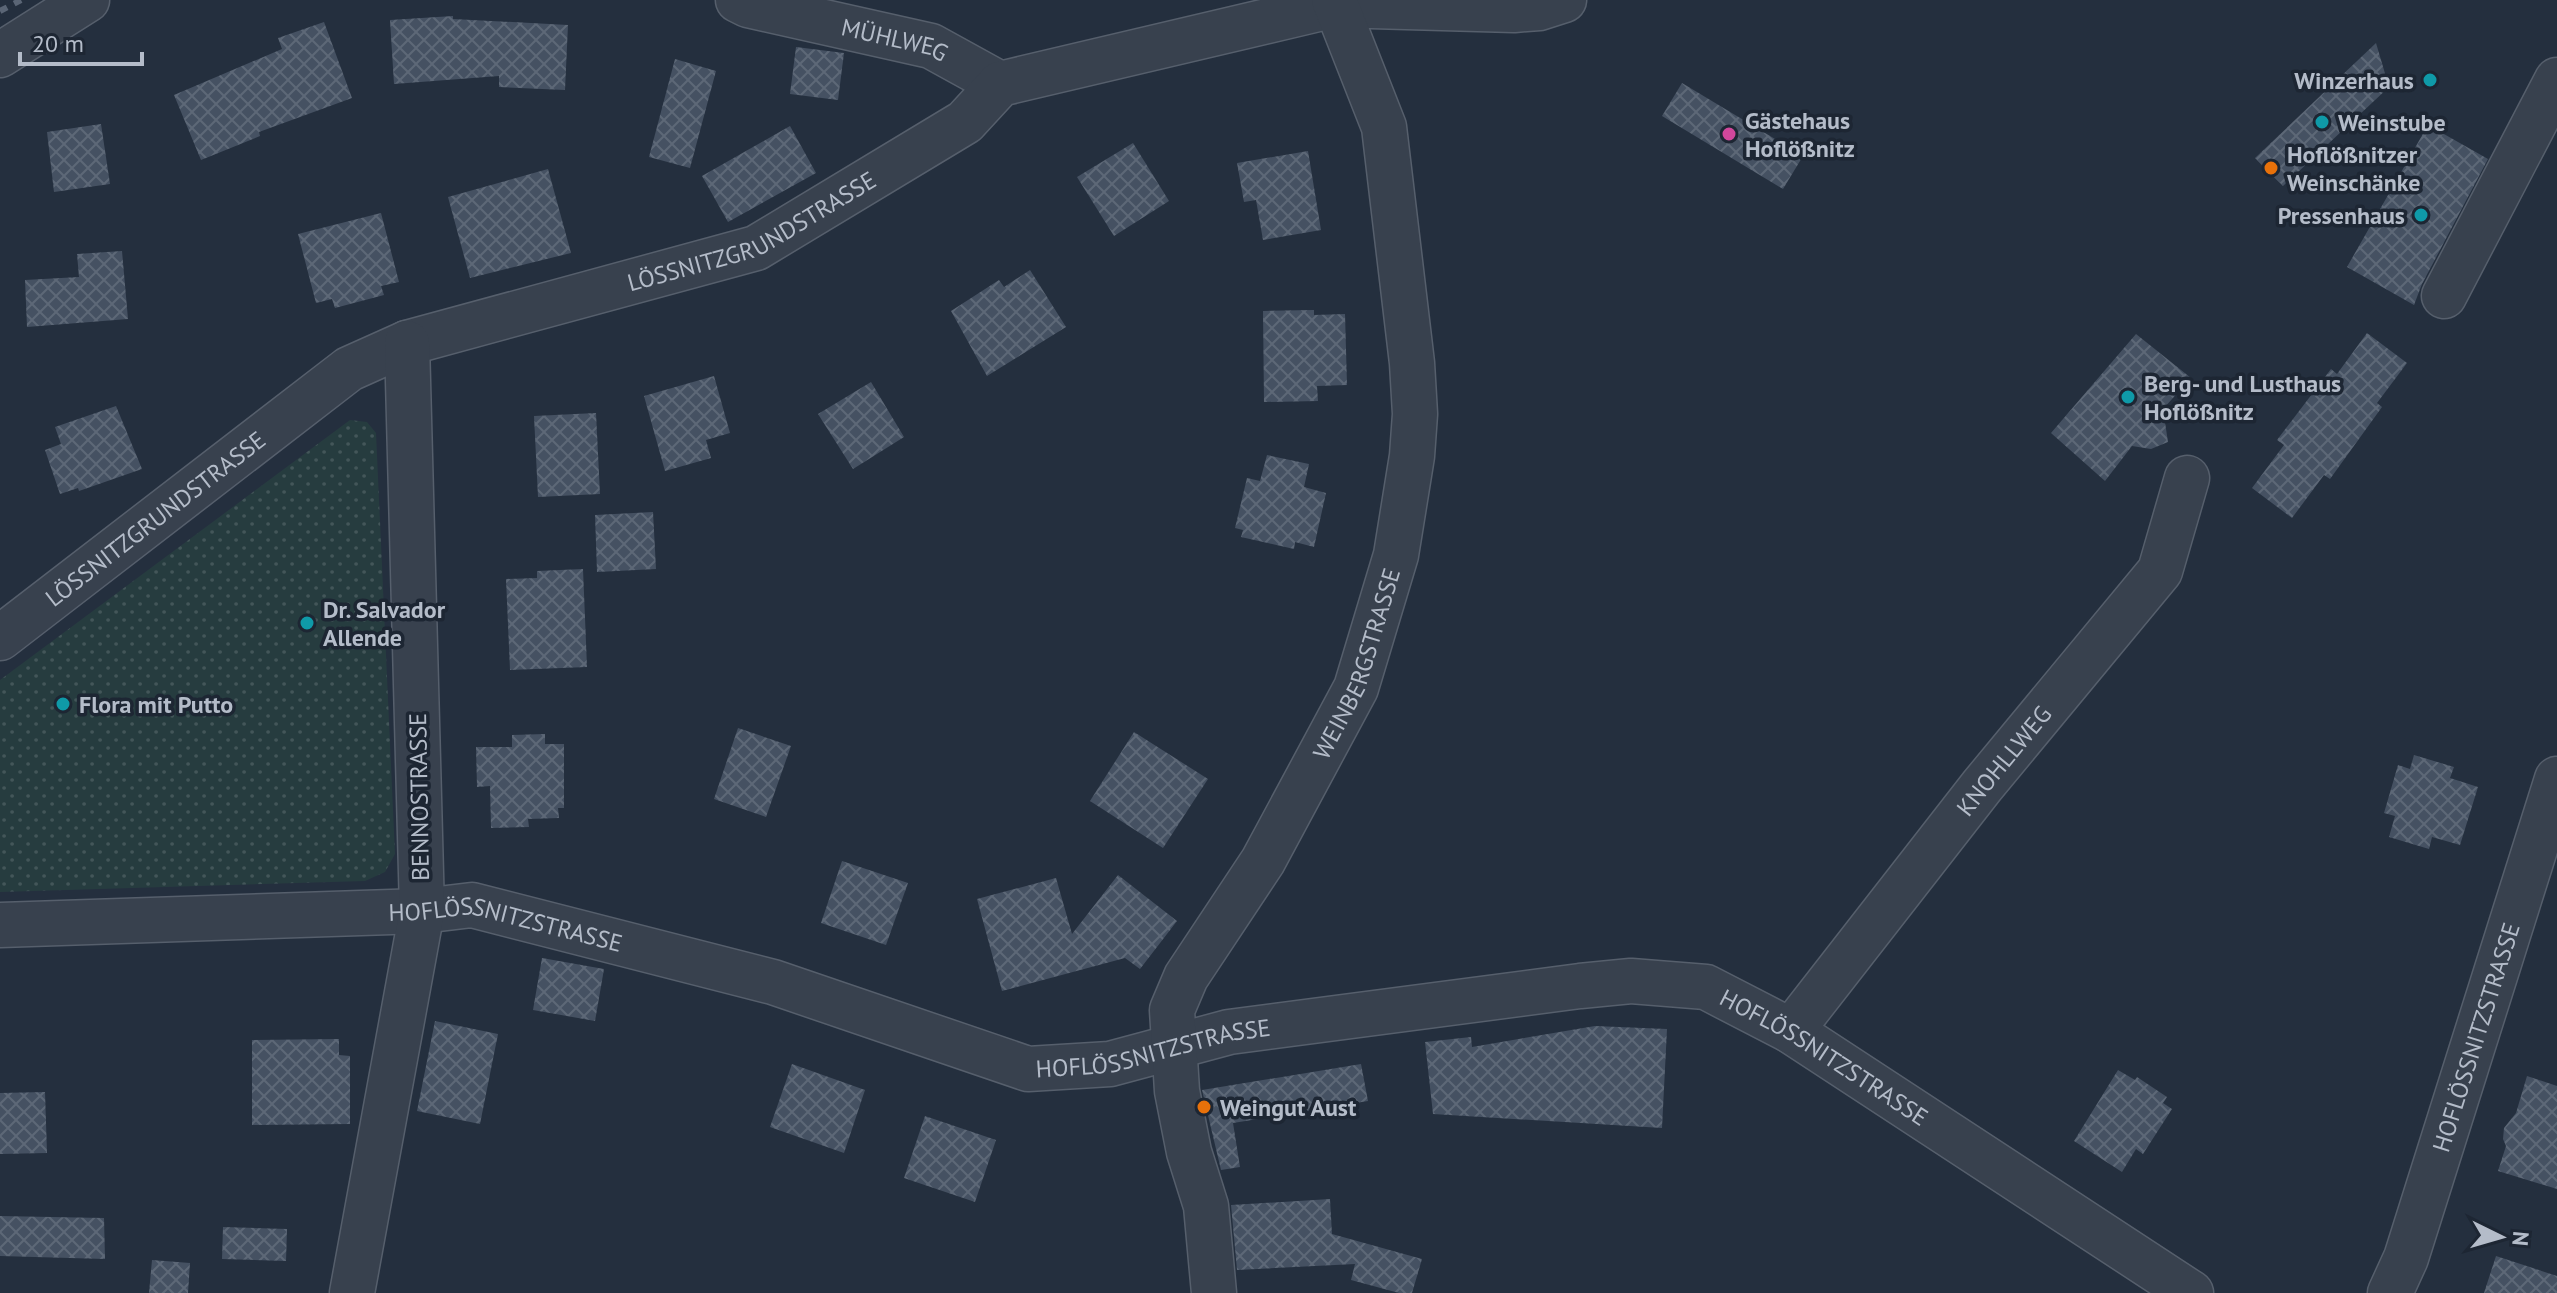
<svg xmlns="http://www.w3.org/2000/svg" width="2557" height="1293" viewBox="0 0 2557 1293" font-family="'PT Sans',sans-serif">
<defs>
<pattern id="park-dots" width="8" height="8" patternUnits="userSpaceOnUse" patternTransform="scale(2)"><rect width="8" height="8" fill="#263c3f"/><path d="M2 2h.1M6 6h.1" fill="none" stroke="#435659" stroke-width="1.8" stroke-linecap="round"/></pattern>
<pattern id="building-cross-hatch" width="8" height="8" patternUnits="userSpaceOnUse" patternTransform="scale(2)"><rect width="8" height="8" fill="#455162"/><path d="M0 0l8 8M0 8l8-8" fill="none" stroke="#5d6877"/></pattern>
</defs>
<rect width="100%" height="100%" fill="#242f3e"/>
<!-- park -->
<path fill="url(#park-dots)" d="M 350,420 L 367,422 L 376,433 L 395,854 L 385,872 L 365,881 L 0,892 L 0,680 Z"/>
<!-- building -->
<g fill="url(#building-cross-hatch)">
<path d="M 453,16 L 453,19 L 568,25 L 565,90 L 499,87 L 499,76 L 394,84 L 390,20 Z"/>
<path d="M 324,22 L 352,98 L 259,132 L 260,136 L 201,160 L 174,95 L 282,49 L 278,38 Z"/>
<path d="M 2376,43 L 2389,87 L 2283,186 L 2255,158 Z"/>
<path d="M 796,47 L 844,53 L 838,100 L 790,94 Z"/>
<path d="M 675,59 L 716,71 L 690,168 L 649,157 Z"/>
<path d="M 1682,83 L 1803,156 L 1783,189 L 1662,116 Z"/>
<path d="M 101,124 L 110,184 L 54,192 L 47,132 Z"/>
<path d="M 2428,125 L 2488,159 L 2422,284 L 2414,305 L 2347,267 Z"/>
<path d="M 790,126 L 816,173 L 728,222 L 702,176 Z"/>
<path d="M 1133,143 L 1169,201 L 1114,236 L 1077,177 Z"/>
<path d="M 1308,151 L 1321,230 L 1263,240 L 1256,200 L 1244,202 L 1237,163 Z"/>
<path d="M 548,169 L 571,253 L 470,278 L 448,197 Z"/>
<path d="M 381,213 L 399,282 L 381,286 L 384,295 L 335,308 L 332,299 L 316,303 L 298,234 Z"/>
<path d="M 122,251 L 128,319 L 27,327 L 25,280 L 79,277 L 77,254 Z"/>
<path d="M 1030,270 L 1066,327 L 987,376 L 951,311 L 999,280 L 1004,287 Z"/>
<path d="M 1314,310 L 1314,315 L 1345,314 L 1347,385 L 1317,386 L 1318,401 L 1264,402 L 1263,311 Z"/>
<path d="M 2367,333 L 2407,363 L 2377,403 L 2382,407 L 2330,479 L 2324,475 L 2292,518 L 2252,488 L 2284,445 L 2277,440 L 2331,369 L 2337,374 Z"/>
<path d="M 2136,334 L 2191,378 L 2163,409 L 2168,442 L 2151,449 L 2132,446 L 2105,481 L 2051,433 Z"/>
<path d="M 714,376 L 730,433 L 706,440 L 711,458 L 665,471 L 644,396 Z"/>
<path d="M 871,382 L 904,437 L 853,469 L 818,414 Z"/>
<path d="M 116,406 L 142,469 L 79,491 L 78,488 L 60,494 L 45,450 L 61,444 L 55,427 Z"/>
<path d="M 596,413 L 600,494 L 538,497 L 534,416 Z"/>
<path d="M 1267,455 L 1309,464 L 1304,487 L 1326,493 L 1314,547 L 1295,542 L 1294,549 L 1241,537 L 1243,530 L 1235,528 L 1247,478 L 1260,481 Z"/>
<path d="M 653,512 L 656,569 L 597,572 L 595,515 Z"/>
<path d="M 583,569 L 587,667 L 510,670 L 506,579 L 537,578 L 537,571 Z"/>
<path d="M 738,728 L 791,746 L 766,817 L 714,799 Z"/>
<path d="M 1134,732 L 1208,779 L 1163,848 L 1090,801 Z"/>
<path d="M 545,734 L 545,744 L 564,744 L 564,808 L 558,808 L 559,818 L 528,819 L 529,827 L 491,828 L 490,786 L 477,787 L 476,747 L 512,747 L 512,735 Z"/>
<path d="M 2414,755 L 2454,767 L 2450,778 L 2478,787 L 2460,845 L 2432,837 L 2429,849 L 2389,837 L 2395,816 L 2384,813 L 2398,765 L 2410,769 Z"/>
<path d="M 842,861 L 908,883 L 886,945 L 821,923 Z"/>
<path d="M 1118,875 L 1177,921 L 1140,969 L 1125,958 L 1002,991 L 977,899 L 1056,878 L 1072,934 Z"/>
<path d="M 542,958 L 604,969 L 595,1021 L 533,1010 Z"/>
<path d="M 435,1021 L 498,1034 L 480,1124 L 417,1111 Z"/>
<path d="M 1595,1026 L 1667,1029 L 1662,1128 L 1433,1114 L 1425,1042 L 1471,1037 L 1472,1047 Z"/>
<path d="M 339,1039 L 339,1055 L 350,1056 L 350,1124 L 252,1125 L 252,1040 Z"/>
<path d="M 792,1064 L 865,1090 L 844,1153 L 770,1127 Z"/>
<path d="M 1361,1064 L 1368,1101 L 1233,1123 L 1240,1167 L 1221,1170 L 1202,1090 Z"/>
<path d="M 2118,1070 L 2135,1080 L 2137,1077 L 2167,1097 L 2163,1103 L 2172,1109 L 2143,1154 L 2136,1149 L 2122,1172 L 2074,1141 Z"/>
<path d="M 2527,1076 L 2557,1086 L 2557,1189 L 2498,1171 L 2506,1146 L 2503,1139 L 2504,1128 L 2516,1113 Z"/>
<path d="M 45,1092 L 47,1153 L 0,1154 L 0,1093 Z"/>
<path d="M 925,1116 L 996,1140 L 975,1202 L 904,1178 Z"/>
<path d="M 1330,1199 L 1332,1234 L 1422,1259 L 1412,1293 L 1399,1293 L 1351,1280 L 1355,1264 L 1237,1270 L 1231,1205 Z"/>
<path d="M 0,1216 L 104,1218 L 105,1259 L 0,1256 Z"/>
<path d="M 223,1227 L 287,1229 L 286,1261 L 222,1259 Z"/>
<path d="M 2496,1256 L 2557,1276 L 2557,1293 L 2484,1293 Z"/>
<path d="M 152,1260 L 190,1263 L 188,1293 L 149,1293 Z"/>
</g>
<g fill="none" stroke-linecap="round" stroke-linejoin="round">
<defs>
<g id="minor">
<path id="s1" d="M 738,0 L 748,5 L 931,46 L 1000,84"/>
<path d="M 0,55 L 87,0"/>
<path d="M 2444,296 L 2557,80"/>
<path id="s2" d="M 0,638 L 349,369 L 407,343 L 756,248 L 965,122 L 1000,84 L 1335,5 L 1514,10 L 1539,8 L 1564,0"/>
<path id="s3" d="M 0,925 L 422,911 L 472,905 L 773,982 L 1028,1069 L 1110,1064 L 1229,1032 L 1580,986 L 1631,981 L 1706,987 L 1791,1031 L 2191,1293"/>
<path id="s4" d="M 1791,1031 L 1982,786 L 2160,571 L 2187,478"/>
<path d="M 352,1293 L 422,911 L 407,343"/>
<path id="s5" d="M 1214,1293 L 1206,1206 L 1189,1152 L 1177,1091 L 1172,1010 L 1186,977 L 1263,861 L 1356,688 L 1396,555 L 1412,456 L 1415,414 L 1412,363 L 1384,127 L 1334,0"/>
<path id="s6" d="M 2390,1293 L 2406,1258 L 2557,779"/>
</g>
</defs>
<!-- minor casing -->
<use href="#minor" stroke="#565f6c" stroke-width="47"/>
<!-- minor -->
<use href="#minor" stroke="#38414e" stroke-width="44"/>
<!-- rail -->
<path stroke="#5a6575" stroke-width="6" stroke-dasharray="8 8" stroke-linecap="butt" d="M 0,11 L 21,0"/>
</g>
<!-- markers -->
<g fill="#0f9aa8" stroke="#1d2633" stroke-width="3">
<circle cx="2430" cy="80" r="8"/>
<circle cx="2322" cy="122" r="8"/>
<circle cx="2421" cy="215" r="8"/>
<circle cx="2128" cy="397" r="8"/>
<circle cx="307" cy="623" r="8"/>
<circle cx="63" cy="704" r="8"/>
</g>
<circle fill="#d1479c" stroke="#1d2633" stroke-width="3" cx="1729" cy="134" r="8"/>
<g fill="#e8710a" stroke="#1d2633" stroke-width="3">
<circle cx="2271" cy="168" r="8"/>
<circle cx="1204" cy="1107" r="8"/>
</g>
<g text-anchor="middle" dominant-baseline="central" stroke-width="7" stroke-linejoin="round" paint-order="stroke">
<!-- street labels -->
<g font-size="24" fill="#b4bcc9" stroke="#1d2633">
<text stroke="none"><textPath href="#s1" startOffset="162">MÜHLWEG</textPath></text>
<text stroke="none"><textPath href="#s2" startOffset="868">LÖSSNITZGRUNDSTRASSE</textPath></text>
<text stroke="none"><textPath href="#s2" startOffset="196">LÖSSNITZGRUNDSTRASSE</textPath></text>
<text stroke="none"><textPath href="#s5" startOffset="682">WEINBERGSTRASSE</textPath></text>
<text stroke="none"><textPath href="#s4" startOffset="344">KNOHLLWEG</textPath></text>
<text transform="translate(419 797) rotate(-91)">BENNOSTRASSE</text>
<text stroke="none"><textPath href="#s3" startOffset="508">HOFLÖSSNITZSTRASSE</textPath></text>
<text stroke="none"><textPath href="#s6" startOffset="270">HOFLÖSSNITZSTRASSE</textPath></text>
<text stroke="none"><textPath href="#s3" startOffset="1180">HOFLÖSSNITZSTRASSE</textPath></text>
<text stroke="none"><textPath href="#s3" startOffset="1876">HOFLÖSSNITZSTRASSE</textPath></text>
</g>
<!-- poi labels -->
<g font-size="24" font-weight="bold" fill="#b4bcc9" stroke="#1d2633" text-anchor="start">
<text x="2414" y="80" text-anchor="end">Winzerhaus</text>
<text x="1745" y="120">Gästehaus<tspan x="1745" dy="28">Hoflößnitz</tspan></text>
<text x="2338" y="122">Weinstube</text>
<text x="2287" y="154">Hoflößnitzer<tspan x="2287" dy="28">Weinschänke</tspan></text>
<text x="2405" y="215" text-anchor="end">Pressenhaus</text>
<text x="2144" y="383">Berg- und Lusthaus<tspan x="2144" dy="28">Hoflößnitz</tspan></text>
<text x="323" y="609">Dr. Salvador<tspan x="323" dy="28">Allende</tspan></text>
<text x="79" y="704">Flora mit Putto</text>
<text x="1220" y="1107">Weingut Aust</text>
</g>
</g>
<!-- north arrow -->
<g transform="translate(2501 1237) rotate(95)" stroke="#1d2633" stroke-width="6" paint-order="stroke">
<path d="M0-6L14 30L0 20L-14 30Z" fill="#b4bcc9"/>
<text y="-12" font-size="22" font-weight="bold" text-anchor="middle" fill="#b4bcc9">N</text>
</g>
<!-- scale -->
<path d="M20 52v12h122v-12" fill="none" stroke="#b4bcc9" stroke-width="4"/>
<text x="32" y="52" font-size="24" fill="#b4bcc9" stroke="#1d2633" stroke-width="6" paint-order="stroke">20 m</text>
</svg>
